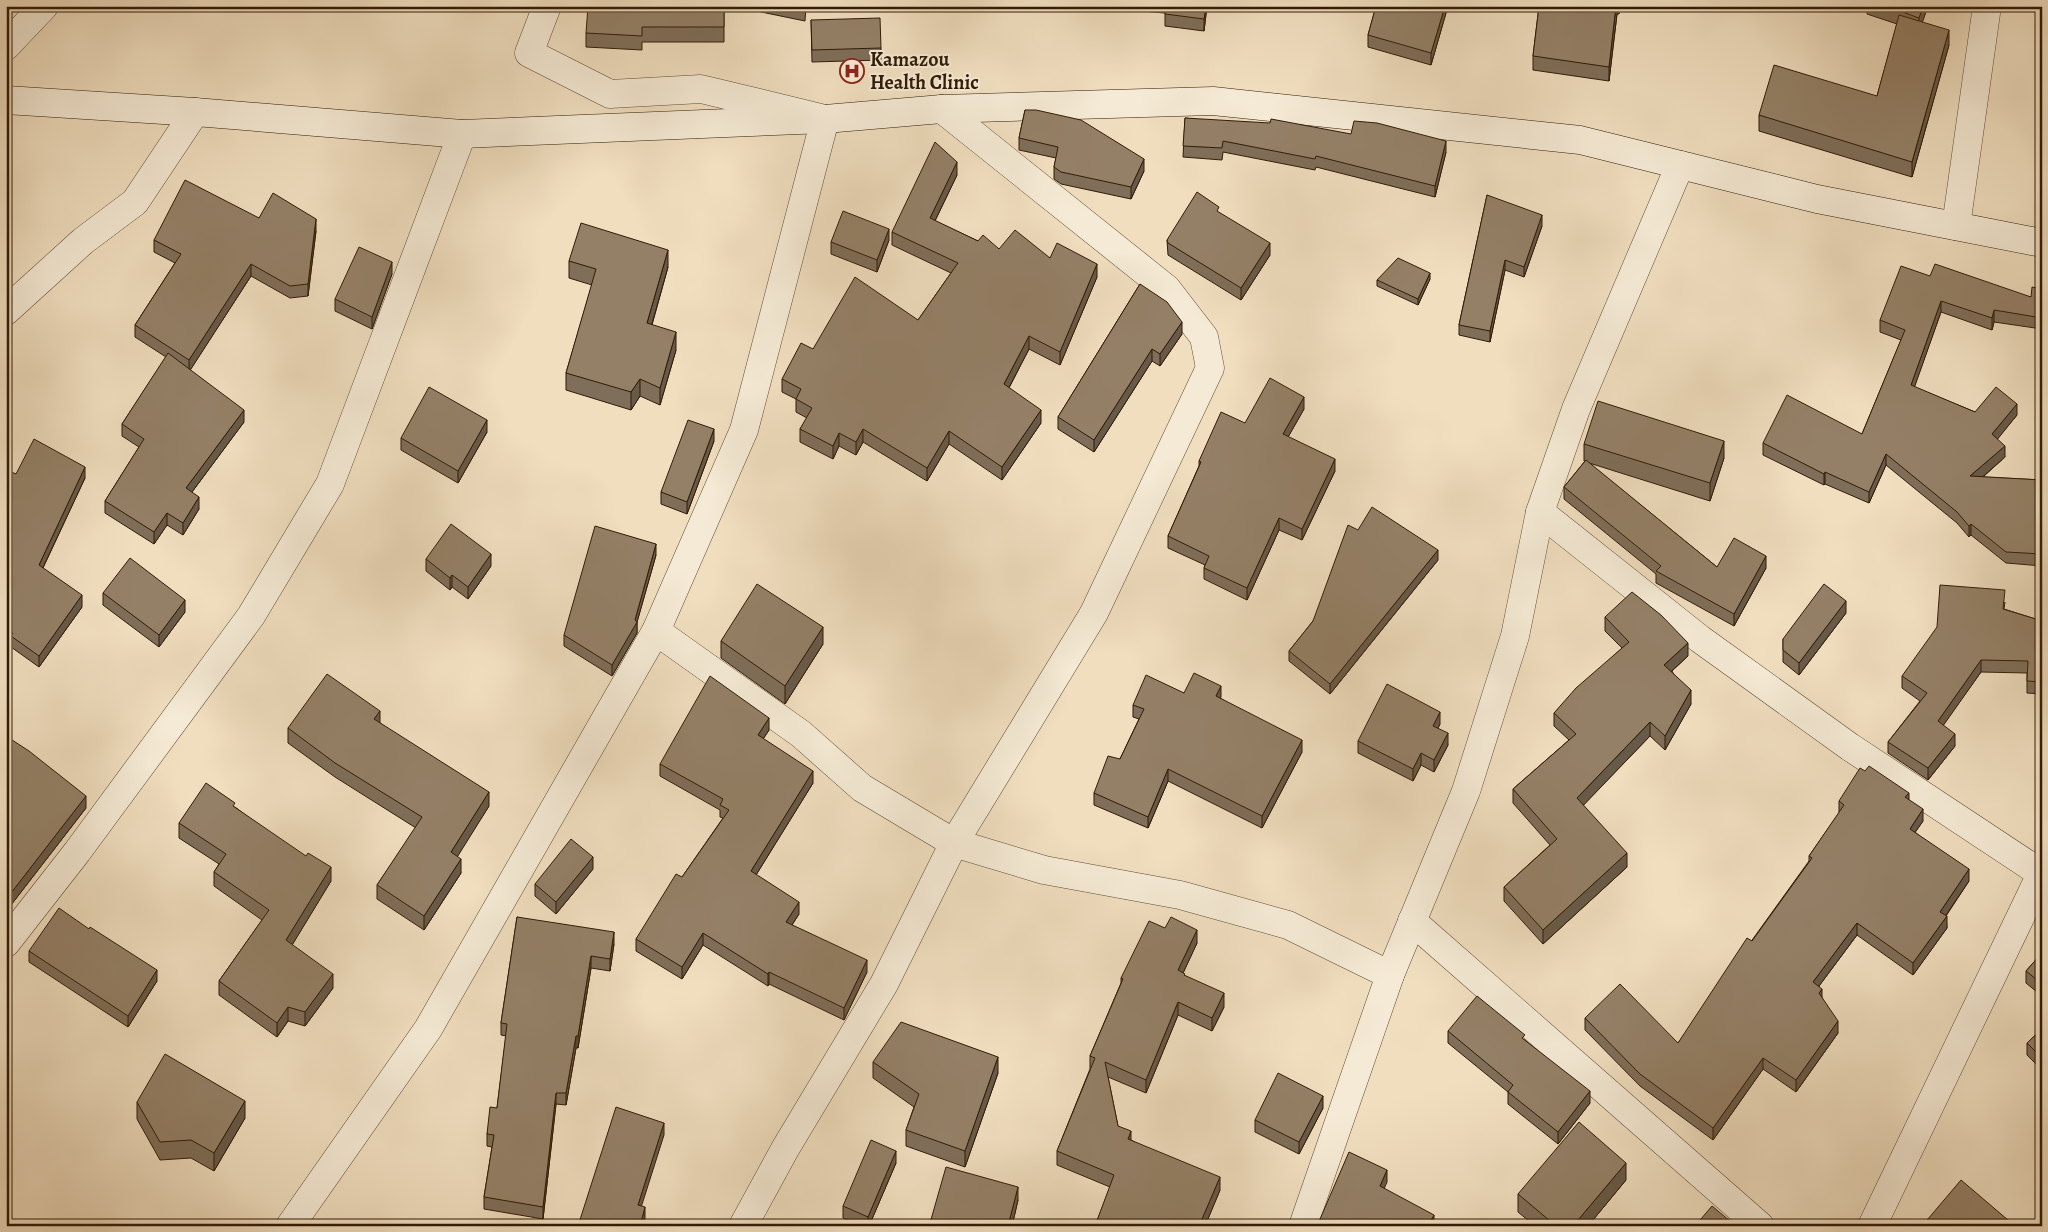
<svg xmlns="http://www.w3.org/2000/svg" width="2048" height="1232" viewBox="0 0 2048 1232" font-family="Alegreya,serif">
<rect width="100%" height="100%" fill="#f0debf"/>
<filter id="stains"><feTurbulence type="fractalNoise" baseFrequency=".004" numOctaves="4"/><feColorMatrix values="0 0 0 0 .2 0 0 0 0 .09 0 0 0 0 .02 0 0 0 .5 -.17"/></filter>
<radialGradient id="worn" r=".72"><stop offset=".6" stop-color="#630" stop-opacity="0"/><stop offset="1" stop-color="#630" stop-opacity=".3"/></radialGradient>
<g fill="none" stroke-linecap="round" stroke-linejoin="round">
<defs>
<g id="street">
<path d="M 6,46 L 44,6"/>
<path d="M 1956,226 L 1987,6"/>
<path d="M 6,311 L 83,241 L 135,202 L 195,112"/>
<path d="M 1540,512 L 1700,639 L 1850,747 L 2042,874"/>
<path d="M 656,631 L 801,734 L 862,788 L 954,843 L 1044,870 L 1180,895 L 1288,925 L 1390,975"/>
<path d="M 1412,921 L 1760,1226"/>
<path d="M 6,943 L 77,852 L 251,616 L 330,484 L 462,134"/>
<path d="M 290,1226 L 428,1029 L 656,631 L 744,430 L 825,119 L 701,89 L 610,94 L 529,53 L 547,6"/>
<path d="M 743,1226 L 785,1149 L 884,984 L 954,843 L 1094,613 L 1210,368 L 1204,337 L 1167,289 L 942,109"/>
<path d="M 1303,1226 L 1390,975 L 1466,791 L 1515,636 L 1540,512 L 1576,409 L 1680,165"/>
<path d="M 1872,1226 L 2042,872"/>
</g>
<path id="secondary" d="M 6,100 L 195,112 L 462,134 L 825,119 L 942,109 L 1213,101 L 1580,140 L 1817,199 L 2042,243"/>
</defs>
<!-- street casing -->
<use href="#street" stroke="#614c35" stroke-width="29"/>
<!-- secondary casing -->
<use href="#secondary" stroke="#311b07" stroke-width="29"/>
<!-- street -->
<use href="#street" stroke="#f5ead5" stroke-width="28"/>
<!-- secondary -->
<use href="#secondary" stroke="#f5ead5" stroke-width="28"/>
</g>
<!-- wall -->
<g fill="#7f6e59" stroke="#311b07">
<path d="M 724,6 L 724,42 L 642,42 L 642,50 L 586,47 L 586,33 Z"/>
<path d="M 732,6 L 806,6 L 805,21 Z"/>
<path d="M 1129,6 L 1207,6 L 1204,31 L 1165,26 L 1165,13 L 1129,10 Z"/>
<path d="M 1376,6 L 1448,6 L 1431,65 L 1368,47 L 1368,35 Z"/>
<path d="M 1539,6 L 1621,6 L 1619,14 L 1617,14 L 1609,81 L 1533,70 L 1533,56 Z"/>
<path d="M 1867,6 L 1928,6 L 1922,22 L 1949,45 L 1912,177 L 1759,131 L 1759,115 L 1877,96 L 1897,24 L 1867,14 Z"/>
<path d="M 811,20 L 881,48 L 881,60 L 812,62 Z"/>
<path d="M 1025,110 L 1144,171 L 1131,199 L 1061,184 L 1054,179 L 1054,167 L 1056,158 L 1019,150 L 1019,138 Z"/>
<path d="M 1185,118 L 1446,152 L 1435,197 L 1316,167 L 1315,170 L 1223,152 L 1222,160 L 1183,157 Z"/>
<path d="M 957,175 L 935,221 L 978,241 L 999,249 L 1050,258 L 1097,277 L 1060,365 L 1029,349 L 1009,388 L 1041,423 L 1002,480 L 949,444 L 927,481 L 863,442 L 856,455 L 839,446 L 833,459 L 800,442 L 800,429 L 807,418 L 796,412 L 796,399 L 782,392 L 782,379 L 813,349 L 918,320 L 951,273 L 892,245 L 892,232 Z"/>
<path d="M 1487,195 L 1542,226 L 1524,277 L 1505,270 L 1490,342 L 1459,335 L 1459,325 Z"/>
<path d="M 259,218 L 316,231 L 308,296 L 290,298 L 251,276 L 190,370 L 244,422 L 192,492 L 199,509 L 183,535 L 167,525 L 154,544 L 105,513 L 105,501 L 139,447 L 122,436 L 122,424 L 166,357 L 135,337 L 135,325 L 175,263 L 154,252 L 154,240 Z"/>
<path d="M 889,240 L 877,272 L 831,254 L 831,242 Z"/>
<path d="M 1167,240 L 1270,255 L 1241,300 L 1168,255 Z"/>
<path d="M 569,261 L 668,267 L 652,325 L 676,350 L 660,405 L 640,396 L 631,410 L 566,390 L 566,373 L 592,285 L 569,278 Z"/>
<path d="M 392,274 L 372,329 L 335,311 L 335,299 Z"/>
<path d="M 1930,276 L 2031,297 L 2042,289 L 2042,329 L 1994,322 L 1992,330 L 1941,312 L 1914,387 L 1975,412 L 2017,415 L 1997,439 L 2005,457 L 1983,477 L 2042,480 L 2042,566 L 2006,563 L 1971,535 L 1969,537 L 1957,523 L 1886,465 L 1869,503 L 1825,484 L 1824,485 L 1763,455 L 1763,443 L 1862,434 L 1901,340 L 1880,332 L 1880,320 Z"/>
<path d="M 1430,279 L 1418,305 L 1377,286 L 1377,280 Z"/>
<path d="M 1140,284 L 1182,334 L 1160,366 L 1152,361 L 1094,452 L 1058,429 L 1058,417 Z"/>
<path d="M 1304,409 L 1288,437 L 1335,471 L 1302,540 L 1279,530 L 1247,600 L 1204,579 L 1204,568 L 1205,565 L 1168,548 L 1168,536 L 1199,466 L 1199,461 L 1245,423 Z"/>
<path d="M 487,432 L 458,483 L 401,450 L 401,438 Z"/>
<path d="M 714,441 L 687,514 L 661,504 L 661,492 Z"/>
<path d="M 1584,444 L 1724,458 L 1710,501 L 1589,463 L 1717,567 L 1766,568 L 1734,626 L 1656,583 L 1656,574 L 1564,499 L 1564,487 L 1585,461 L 1584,461 Z"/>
<path d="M 16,474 L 85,478 L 43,568 L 82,607 L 39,667 L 11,647 L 11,643 L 6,641 L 6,477 Z"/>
<path d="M 1358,530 L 1438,560 L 1330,694 L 1289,661 L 1289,651 L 1313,621 Z"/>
<path d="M 656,555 L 637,622 L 637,633 L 612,676 L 564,646 L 564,635 Z"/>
<path d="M 426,559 L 491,566 L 468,599 L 452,587 L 450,590 L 426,571 Z"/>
<path d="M 103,593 L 185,612 L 159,647 L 103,605 Z"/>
<path d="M 2005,602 L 2004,609 L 2042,621 L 2042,694 L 2027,693 L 2027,673 L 1981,672 L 1943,725 L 1955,746 L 1928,780 L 1888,753 L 1888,742 L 1920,701 L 1902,688 L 1902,676 Z"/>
<path d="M 1846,613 L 1799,675 L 1783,662 L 1783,639 Z"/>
<path d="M 1605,617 L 1688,656 L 1672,671 L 1691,704 L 1665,750 L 1650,736 L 1583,805 L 1627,867 L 1543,944 L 1504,901 L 1504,887 L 1550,845 L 1513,803 L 1513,789 L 1569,740 L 1554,726 L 1554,713 L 1622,648 L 1605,631 Z"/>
<path d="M 721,641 L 823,644 L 785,704 L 721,658 Z"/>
<path d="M 1184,693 L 1220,698 L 1302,752 L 1262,828 L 1168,781 L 1148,828 L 1094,805 L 1094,793 L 1120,759 L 1139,719 L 1133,717 L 1133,705 Z"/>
<path d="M 380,723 L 489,806 L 457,856 L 461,873 L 424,930 L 377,899 L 377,885 L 416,828 L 335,777 L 288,743 L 288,728 Z"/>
<path d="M 1440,724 L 1438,728 L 1448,745 L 1434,772 L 1421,765 L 1413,781 L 1358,753 L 1358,741 Z"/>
<path d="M 769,730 L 763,739 L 813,783 L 756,875 L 799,914 L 792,925 L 867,972 L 844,1020 L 769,984 L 768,986 L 703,945 L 682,979 L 636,951 L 636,939 L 682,877 L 723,818 L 720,817 L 720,810 L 660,776 L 660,764 Z"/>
<path d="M 6,736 L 86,808 L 11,905 L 6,902 Z"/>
<path d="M 1909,800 L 1923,821 L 1915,832 L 1969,881 L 1946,916 L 1947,928 L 1913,975 L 1857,935 L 1819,986 L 1822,998 L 1838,1033 L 1796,1092 L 1763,1069 L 1713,1140 L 1640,1086 L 1585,1030 L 1585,1018 L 1678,1043 L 1809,861 L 1809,856 L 1839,813 L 1839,801 Z"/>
<path d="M 235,807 L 331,881 L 292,945 L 333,988 L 305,1026 L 288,1021 L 277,1037 L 219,995 L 219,981 L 262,920 L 214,886 L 214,872 L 219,864 L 179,838 L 179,823 Z"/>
<path d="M 593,869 L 556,914 L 535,896 L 535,884 Z"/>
<path d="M 517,917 L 614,944 L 610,971 L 591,968 L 578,1048 L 576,1048 L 566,1105 L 556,1104 L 543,1219 L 484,1209 L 484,1197 L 492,1147 L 487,1146 L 487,1134 L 497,1108 L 506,1036 L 501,1035 L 501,1023 Z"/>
<path d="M 1197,943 L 1183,973 L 1185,976 L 1224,1007 L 1212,1031 L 1178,1015 L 1146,1093 L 1108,1077 L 1118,1126 L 1131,1140 L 1220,1190 L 1205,1226 L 1095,1226 L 1110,1187 L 1057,1165 L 1057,1151 L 1090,1069 L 1090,1056 L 1121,983 L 1121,978 Z"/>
<path d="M 29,951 L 157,981 L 128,1027 L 29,962 Z"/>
<path d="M 2042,953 L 2042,996 L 2026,983 L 2026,971 Z"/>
<path d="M 2042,1029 L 2042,1070 L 2027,1055 L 2027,1043 Z"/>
<path d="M 1448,1031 L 1525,1040 L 1590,1103 L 1558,1144 L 1508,1104 L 1508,1092 L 1448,1043 Z"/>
<path d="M 873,1062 L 998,1073 L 965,1167 L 906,1146 L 906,1130 L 914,1107 L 873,1078 Z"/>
<path d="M 137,1102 L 245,1118 L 214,1171 L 191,1158 L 160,1160 L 137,1119 Z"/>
<path d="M 1323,1108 L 1299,1154 L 1255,1132 L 1255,1120 Z"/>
<path d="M 896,1163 L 869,1226 L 861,1226 L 843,1218 L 843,1206 Z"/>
<path d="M 1626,1180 L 1588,1226 L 1535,1226 L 1518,1212 L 1518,1194 Z"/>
<path d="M 1018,1200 L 1012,1226 L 930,1226 L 930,1223 Z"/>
</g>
<!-- shaded-wall -->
<g fill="#685a48" stroke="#311b07">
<path d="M 1206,6 L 1207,6 L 1204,31 L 1204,19 Z"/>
<path d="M 1445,6 L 1448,6 L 1431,65 L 1431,53 Z"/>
<path d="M 1616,6 L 1617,6 L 1617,14 L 1609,81 L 1609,67 Z"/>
<path d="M 1923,6 L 1928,6 L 1919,32 L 1919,18 Z"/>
<path d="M 1949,30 L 1949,45 L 1912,177 L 1912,162 Z"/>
<path d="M 1446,141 L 1446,152 L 1435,197 L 1435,186 Z"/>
<path d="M 1144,159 L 1144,171 L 1131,199 L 1131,187 Z"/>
<path d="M 957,162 L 957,175 L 930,231 L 930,218 Z"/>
<path d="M 1542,215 L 1542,226 L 1524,277 L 1524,267 Z"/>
<path d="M 316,219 L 316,231 L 308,296 L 308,284 Z"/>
<path d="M 889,229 L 889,240 L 877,272 L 877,260 Z"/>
<path d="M 1270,243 L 1270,255 L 1241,300 L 1241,288 Z"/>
<path d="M 668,250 L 668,267 L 647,341 L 647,323 Z"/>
<path d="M 1505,260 L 1505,270 L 1490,342 L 1490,331 Z"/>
<path d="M 392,262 L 392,274 L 372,329 L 372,317 Z"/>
<path d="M 251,264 L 251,276 L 189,372 L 189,360 Z"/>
<path d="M 1097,264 L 1097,277 L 1060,365 L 1060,352 Z"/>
<path d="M 1430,273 L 1430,279 L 1418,305 L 1418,299 Z"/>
<path d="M 1941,301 L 1941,312 L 1911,397 L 1911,385 Z"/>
<path d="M 1994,310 L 1994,322 L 1992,330 L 1992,318 Z"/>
<path d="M 1182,322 L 1182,334 L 1160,366 L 1160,354 Z"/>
<path d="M 676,332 L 676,350 L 660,405 L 660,388 Z"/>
<path d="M 1029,336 L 1029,349 L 1004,397 L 1004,384 Z"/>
<path d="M 1152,349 L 1152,361 L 1094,452 L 1094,440 Z"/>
<path d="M 640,379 L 640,396 L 631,410 L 631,392 Z"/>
<path d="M 1304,397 L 1304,409 L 1283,446 L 1283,434 Z"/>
<path d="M 2017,404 L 2017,415 L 1992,446 L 1992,434 Z"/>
<path d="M 244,410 L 244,422 L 186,500 L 186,488 Z"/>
<path d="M 1041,410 L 1041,423 L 1002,480 L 1002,467 Z"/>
<path d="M 487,420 L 487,432 L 458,483 L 458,471 Z"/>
<path d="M 714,429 L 714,441 L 687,514 L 687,502 Z"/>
<path d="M 863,429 L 863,442 L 856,455 L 856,442 Z"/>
<path d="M 949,431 L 949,444 L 927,481 L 927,468 Z"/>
<path d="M 839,433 L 839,446 L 833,459 L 833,446 Z"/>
<path d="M 1724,441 L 1724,458 L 1710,501 L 1710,483 Z"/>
<path d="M 2005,446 L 2005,457 L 1970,488 L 1970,476 Z"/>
<path d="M 1886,454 L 1886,465 L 1869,503 L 1869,492 Z"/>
<path d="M 1335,459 L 1335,471 L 1302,540 L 1302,529 Z"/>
<path d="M 85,467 L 85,478 L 39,576 L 39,565 Z"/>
<path d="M 1825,472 L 1825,484 L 1824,485 L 1824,474 Z"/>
<path d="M 199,497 L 199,509 L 183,535 L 183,523 Z"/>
<path d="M 167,513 L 167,525 L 154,544 L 154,532 Z"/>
<path d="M 1279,518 L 1279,530 L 1247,600 L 1247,588 Z"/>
<path d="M 1971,524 L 1971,535 L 1969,537 L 1969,526 Z"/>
<path d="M 656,544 L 656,555 L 637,622 L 637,633 L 612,676 L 612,665 L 635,620 Z"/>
<path d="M 1438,550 L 1438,560 L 1330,694 L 1330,684 Z"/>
<path d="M 491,554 L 491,566 L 468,599 L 468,587 Z"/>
<path d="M 1766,556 L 1766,568 L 1734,626 L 1734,614 Z"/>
<path d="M 452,575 L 452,587 L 450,590 L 450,578 Z"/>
<path d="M 82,595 L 82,607 L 39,667 L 39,656 Z"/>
<path d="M 185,600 L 185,612 L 159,647 L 159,635 Z"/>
<path d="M 1846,601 L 1846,613 L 1799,675 L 1799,663 Z"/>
<path d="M 823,627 L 823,644 L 785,704 L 785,686 Z"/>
<path d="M 1688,643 L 1688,656 L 1664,678 L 1664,665 Z"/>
<path d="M 1981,660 L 1981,672 L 1938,733 L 1938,721 Z"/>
<path d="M 1221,686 L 1221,697 L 1216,707 L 1216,696 Z"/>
<path d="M 1691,690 L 1691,704 L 1665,750 L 1665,736 Z"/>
<path d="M 380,711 L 380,726 L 374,719 Z"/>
<path d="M 1440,712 L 1440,724 L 1433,738 L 1433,726 Z"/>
<path d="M 769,718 L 769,730 L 758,747 L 758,735 Z"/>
<path d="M 1650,722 L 1650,736 L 1577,812 L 1577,798 Z"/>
<path d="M 1448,733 L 1448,745 L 1434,772 L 1434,760 Z"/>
<path d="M 1955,734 L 1955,746 L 1928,780 L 1928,768 Z"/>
<path d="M 1302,740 L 1302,752 L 1262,828 L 1262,816 Z"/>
<path d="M 1421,753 L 1421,765 L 1413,781 L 1413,769 Z"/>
<path d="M 1168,769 L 1168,781 L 1148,828 L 1148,817 Z"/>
<path d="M 813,771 L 813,783 L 751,883 L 751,871 Z"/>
<path d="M 489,792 L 489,806 L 451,867 L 451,852 Z"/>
<path d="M 1909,793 L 1909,804 L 1905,797 Z"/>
<path d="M 86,796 L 86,808 L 11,905 L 11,893 Z"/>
<path d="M 1923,809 L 1923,821 L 1910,840 L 1910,829 Z"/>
<path d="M 1627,853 L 1627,867 L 1543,944 L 1543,930 Z"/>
<path d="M 593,857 L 593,869 L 556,914 L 556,902 Z"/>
<path d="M 461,859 L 461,873 L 424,930 L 424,916 Z"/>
<path d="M 331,867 L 331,881 L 286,955 L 286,940 Z"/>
<path d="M 1969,869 L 1969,881 L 1940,924 L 1940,912 Z"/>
<path d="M 799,902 L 799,914 L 786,934 L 786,922 Z"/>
<path d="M 1947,916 L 1947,928 L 1913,975 L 1913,963 Z"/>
<path d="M 1857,923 L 1857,935 L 1813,994 L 1813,982 Z"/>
<path d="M 1197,930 L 1197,943 L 1178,984 L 1178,970 Z"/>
<path d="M 614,932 L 614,944 L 610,971 L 610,959 Z"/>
<path d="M 703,933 L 703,945 L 682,979 L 682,967 Z"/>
<path d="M 591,956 L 591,968 L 578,1048 L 578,1036 Z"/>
<path d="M 867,960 L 867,972 L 844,1020 L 844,1008 Z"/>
<path d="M 157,970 L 157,981 L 128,1027 L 128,1016 Z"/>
<path d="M 769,972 L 769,984 L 768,986 L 768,974 Z"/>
<path d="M 333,974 L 333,988 L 305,1026 L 305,1012 Z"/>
<path d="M 1822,989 L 1822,1000 L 1819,993 Z"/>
<path d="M 1224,993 L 1224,1007 L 1212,1031 L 1212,1018 Z"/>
<path d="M 1178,1002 L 1178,1015 L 1146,1093 L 1146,1080 Z"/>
<path d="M 288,1007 L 288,1021 L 277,1037 L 277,1023 Z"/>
<path d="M 1838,1021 L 1838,1033 L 1796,1092 L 1796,1080 Z"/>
<path d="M 576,1036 L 576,1048 L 566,1105 L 566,1093 Z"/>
<path d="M 998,1057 L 998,1073 L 965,1167 L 965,1151 Z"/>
<path d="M 1763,1058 L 1763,1069 L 1713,1140 L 1713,1128 Z"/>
<path d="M 1590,1091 L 1590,1103 L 1558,1144 L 1558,1132 Z"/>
<path d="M 556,1093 L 556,1104 L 543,1219 L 543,1207 Z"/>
<path d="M 1323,1096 L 1323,1108 L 1299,1154 L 1299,1142 Z"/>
<path d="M 245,1101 L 245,1118 L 214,1171 L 214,1153 Z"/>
<path d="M 664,1123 L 664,1135 L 638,1217 L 638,1205 Z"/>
<path d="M 1131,1131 L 1131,1145 L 1128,1139 Z"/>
<path d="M 896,1151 L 896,1163 L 869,1226 L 868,1226 L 868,1217 Z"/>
<path d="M 1626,1163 L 1626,1180 L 1588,1226 L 1573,1226 Z"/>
<path d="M 1387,1170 L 1387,1182 L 1380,1198 L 1380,1186 Z"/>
<path d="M 1220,1177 L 1220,1190 L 1205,1226 L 1199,1226 Z"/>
<path d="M 1018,1187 L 1018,1200 L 1012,1226 L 1008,1226 Z"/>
<path d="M 645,1207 L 645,1219 L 643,1226 L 640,1226 Z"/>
<path d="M 1434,1215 L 1434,1226 L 1428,1226 Z"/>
</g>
<!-- building -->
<g fill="#948067" stroke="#311b07">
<path d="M 588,6 L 724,6 L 724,27 L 642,27 L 642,36 L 586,33 Z"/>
<path d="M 1165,6 L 1206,6 L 1204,19 L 1165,14 Z"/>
<path d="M 1376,6 L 1445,6 L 1431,53 L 1368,35 Z"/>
<path d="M 1539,6 L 1616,6 L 1609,67 L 1533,56 Z"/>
<path d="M 1886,6 L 1923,6 L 1919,18 Z"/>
<path d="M 1899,15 L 1949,30 L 1912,162 L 1759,115 L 1774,65 L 1877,96 Z"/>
<path d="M 880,18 L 881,48 L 812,50 L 811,20 Z"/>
<path d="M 1025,110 L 1036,110 L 1081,120 L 1144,159 L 1131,187 L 1061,172 L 1054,167 L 1058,147 L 1019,138 Z"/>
<path d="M 1185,118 L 1270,123 L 1271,119 L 1351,134 L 1354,121 L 1377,123 L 1446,141 L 1435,186 L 1316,156 L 1315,159 L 1223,141 L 1222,148 L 1183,146 Z"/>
<path d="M 935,142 L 957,162 L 930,218 L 978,241 L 983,235 L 999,249 L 1015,230 L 1050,258 L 1057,243 L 1097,264 L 1060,352 L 1029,336 L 1004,384 L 1041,410 L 1002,467 L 949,431 L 927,468 L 863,429 L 856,442 L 839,433 L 833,446 L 800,429 L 812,408 L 796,399 L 801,389 L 782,379 L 801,343 L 813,349 L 855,277 L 918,320 L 958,263 L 892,232 Z"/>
<path d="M 185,180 L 259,218 L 273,193 L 316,219 L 308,284 L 290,286 L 251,264 L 189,360 L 135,325 L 181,254 L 154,240 Z"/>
<path d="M 1197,192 L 1219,207 L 1217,211 L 1270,243 L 1241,288 L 1168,243 L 1167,240 Z"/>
<path d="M 1487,195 L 1542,215 L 1524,267 L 1505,260 L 1490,331 L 1459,325 Z"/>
<path d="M 843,211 L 889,229 L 877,260 L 831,242 Z"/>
<path d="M 581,223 L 668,250 L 647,323 L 676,332 L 660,388 L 640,379 L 631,392 L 566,373 L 596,269 L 569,261 Z"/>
<path d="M 359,247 L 392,262 L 372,317 L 335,299 Z"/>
<path d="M 1398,258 L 1430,273 L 1418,299 L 1377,280 Z"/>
<path d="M 1935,264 L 2031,297 L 2032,287 L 2042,289 L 2042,318 L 1994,310 L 1992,318 L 1941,301 L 1911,385 L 1975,412 L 1996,387 L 2017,404 L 1992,434 L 2005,446 L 1970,476 L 2042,480 L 2042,554 L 2006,552 L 1971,524 L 1969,526 L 1957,512 L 1886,454 L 1869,492 L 1825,472 L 1824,474 L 1763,443 L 1787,395 L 1862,434 L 1905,330 L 1880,320 L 1901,266 L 1930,276 Z"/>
<path d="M 1140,284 L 1167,302 L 1182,322 L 1160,354 L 1152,349 L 1094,440 L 1058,417 Z"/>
<path d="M 168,353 L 244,410 L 186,488 L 199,497 L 183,523 L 167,513 L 154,532 L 105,501 L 144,439 L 122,424 Z"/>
<path d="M 1270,378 L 1304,397 L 1283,434 L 1335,459 L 1302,529 L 1279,518 L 1247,588 L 1204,568 L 1209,556 L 1168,536 L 1201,462 L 1199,461 L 1221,412 L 1245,423 Z"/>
<path d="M 429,387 L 487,420 L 458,471 L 401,438 Z"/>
<path d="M 1598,401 L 1724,441 L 1710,483 L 1584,444 Z"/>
<path d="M 688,420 L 714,429 L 687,502 L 661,492 Z"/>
<path d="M 34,439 L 85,467 L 39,565 L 82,595 L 39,656 L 11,636 L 13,633 L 6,629 L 6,477 L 9,471 L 16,474 Z"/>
<path d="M 1586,460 L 1717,567 L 1734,538 L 1766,556 L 1734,614 L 1656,571 L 1661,566 L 1564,487 Z"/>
<path d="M 1372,507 L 1438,550 L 1330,684 L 1289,651 L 1313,621 L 1348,525 L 1358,530 Z"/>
<path d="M 451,524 L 491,554 L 468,587 L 452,575 L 450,578 L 426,559 Z"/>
<path d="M 595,526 L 656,544 L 635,620 L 637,622 L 612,665 L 564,635 Z"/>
<path d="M 130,558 L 185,600 L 159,635 L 103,593 Z"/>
<path d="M 757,584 L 823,627 L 785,686 L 721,641 Z"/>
<path d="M 1824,584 L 1846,601 L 1799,663 L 1783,650 L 1783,639 Z"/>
<path d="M 1940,585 L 2005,590 L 2003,609 L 2042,621 L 2042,682 L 2027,681 L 2028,661 L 1981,660 L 1938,721 L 1955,734 L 1928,768 L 1888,742 L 1927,693 L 1902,676 L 1937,627 Z"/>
<path d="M 1632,592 L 1661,615 L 1688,643 L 1664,665 L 1691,690 L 1665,736 L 1650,722 L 1577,798 L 1627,853 L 1543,930 L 1504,887 L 1557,839 L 1513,789 L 1576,734 L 1554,713 L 1576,688 L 1629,642 L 1605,617 Z"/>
<path d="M 1194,673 L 1221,686 L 1216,696 L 1302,740 L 1262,816 L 1168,769 L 1148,817 L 1094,793 L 1108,756 L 1120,759 L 1144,709 L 1133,705 L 1146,675 L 1184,693 Z"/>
<path d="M 327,674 L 380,711 L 374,719 L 489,792 L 451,852 L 461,859 L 424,916 L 377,885 L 422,817 L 335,763 L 288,728 Z"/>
<path d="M 710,676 L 769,718 L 758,735 L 813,771 L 751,871 L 799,902 L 786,922 L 867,960 L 844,1008 L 769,972 L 768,974 L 703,933 L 682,967 L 636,939 L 676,874 L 682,877 L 729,810 L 720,805 L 723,799 L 660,764 Z"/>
<path d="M 1387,684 L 1440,712 L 1433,726 L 1448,733 L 1434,760 L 1421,753 L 1413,769 L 1358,741 Z"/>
<path d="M 6,736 L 29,751 L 86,796 L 11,893 L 6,890 Z"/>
<path d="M 1869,766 L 1909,793 L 1905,797 L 1923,809 L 1910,829 L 1969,869 L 1940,912 L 1947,916 L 1913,963 L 1857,923 L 1813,982 L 1822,989 L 1819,993 L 1838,1021 L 1796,1080 L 1763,1058 L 1713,1128 L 1640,1074 L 1585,1018 L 1620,984 L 1678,1043 L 1747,938 L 1752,941 L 1812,858 L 1809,856 L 1844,805 L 1839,801 L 1860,768 L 1865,771 Z"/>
<path d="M 206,783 L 235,803 L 233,806 L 306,856 L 308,853 L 331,867 L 286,940 L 333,974 L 305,1012 L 288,1007 L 277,1023 L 219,981 L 269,910 L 214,872 L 226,854 L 179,823 Z"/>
<path d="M 571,839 L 593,857 L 556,902 L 535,884 Z"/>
<path d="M 59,908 L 89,929 L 90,927 L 157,970 L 128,1016 L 29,951 Z"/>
<path d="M 517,917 L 614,932 L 610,959 L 591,956 L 578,1036 L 576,1036 L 566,1093 L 556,1093 L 543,1207 L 484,1197 L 494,1135 L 487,1134 L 490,1107 L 497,1108 L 507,1024 L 501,1023 Z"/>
<path d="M 1171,917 L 1197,930 L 1178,970 L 1185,974 L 1184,975 L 1224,993 L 1212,1018 L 1178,1002 L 1146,1080 L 1105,1062 L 1118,1126 L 1131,1131 L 1128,1139 L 1220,1177 L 1199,1226 L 1095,1226 L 1114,1175 L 1057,1151 L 1095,1058 L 1090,1056 L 1123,979 L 1121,978 L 1149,921 L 1165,928 Z"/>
<path d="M 2042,953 L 2042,984 L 2026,971 Z"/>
<path d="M 1477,996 L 1525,1035 L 1522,1038 L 1590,1091 L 1558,1132 L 1508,1092 L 1513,1085 L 1448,1031 Z"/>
<path d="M 901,1022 L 998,1057 L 965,1151 L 906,1130 L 919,1094 L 873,1062 Z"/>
<path d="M 2042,1029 L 2042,1058 L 2027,1043 Z"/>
<path d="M 165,1054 L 245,1101 L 214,1153 L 191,1140 L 160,1142 L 137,1102 Z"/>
<path d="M 1278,1073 L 1323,1096 L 1299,1142 L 1255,1120 Z"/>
<path d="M 616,1107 L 664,1123 L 638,1205 L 645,1207 L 640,1226 L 578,1226 Z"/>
<path d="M 1579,1122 L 1626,1163 L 1573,1226 L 1556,1226 L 1518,1194 Z"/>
<path d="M 871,1140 L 896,1151 L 868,1217 L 843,1206 Z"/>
<path d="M 1349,1152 L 1387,1170 L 1380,1186 L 1434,1215 L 1428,1226 L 1317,1226 Z"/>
<path d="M 946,1167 L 1018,1187 L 1008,1226 L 941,1226 L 930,1223 Z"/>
<path d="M 1961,1180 L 2015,1226 L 1922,1226 Z"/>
<path d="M 1712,1206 L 1736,1226 L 1695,1226 Z"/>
</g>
<!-- icons -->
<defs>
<symbol id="hospital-ring" viewBox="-11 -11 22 22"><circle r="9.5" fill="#f5ead5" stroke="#8f2418" stroke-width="1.5"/><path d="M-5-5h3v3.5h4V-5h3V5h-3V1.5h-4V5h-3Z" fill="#8f2418"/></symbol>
</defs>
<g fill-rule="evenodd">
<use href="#hospital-ring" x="838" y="57" width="28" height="28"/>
</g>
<g text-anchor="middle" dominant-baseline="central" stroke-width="4" stroke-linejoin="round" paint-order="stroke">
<!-- poi labels -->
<g font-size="20" font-weight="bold" fill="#311b07" stroke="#f5ead5" text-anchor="start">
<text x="870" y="59">Kamazou<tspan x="870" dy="23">Health Clinic</tspan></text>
</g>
</g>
<!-- margin -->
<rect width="2048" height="1232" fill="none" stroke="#f0debf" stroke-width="25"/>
<rect x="8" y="8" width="2033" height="1217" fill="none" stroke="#311b07" stroke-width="2.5"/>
<rect x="12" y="12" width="2023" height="1207" fill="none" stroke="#311b07"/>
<rect width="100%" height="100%" filter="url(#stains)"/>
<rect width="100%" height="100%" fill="url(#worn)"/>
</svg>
